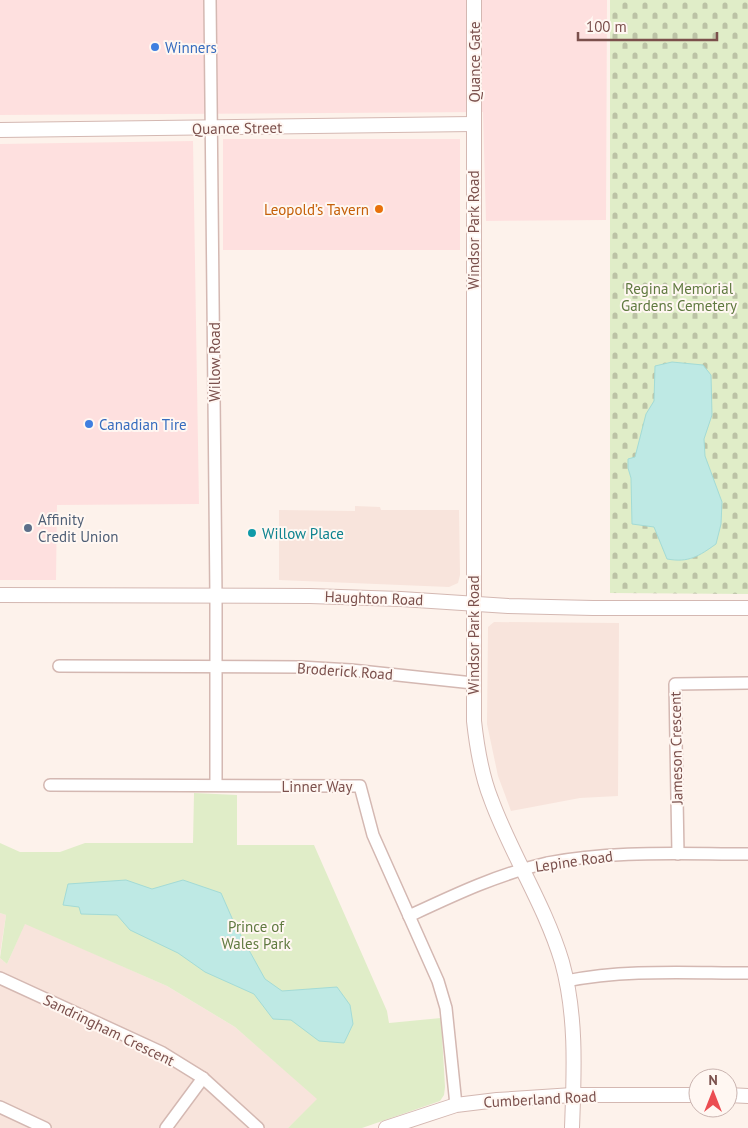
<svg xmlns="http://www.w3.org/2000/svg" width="748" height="1128" viewBox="0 0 748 1128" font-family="'PT Sans',sans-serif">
<defs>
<pattern id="cemetery-stones" width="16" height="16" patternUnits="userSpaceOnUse" patternTransform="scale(1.25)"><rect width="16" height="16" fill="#e0edc8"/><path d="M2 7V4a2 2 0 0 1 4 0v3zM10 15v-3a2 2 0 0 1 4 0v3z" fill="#bbc2a5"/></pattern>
</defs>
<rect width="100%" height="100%" fill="#fdf2eb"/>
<!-- residential -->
<g fill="#f8e4dc">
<path d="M 355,506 L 380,507 L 381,510 L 459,510 L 460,575 L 458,583 L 449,587 L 279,580 L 279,510 L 355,511 Z"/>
<path d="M 494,622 L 619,623 L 618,796 L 580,798 L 511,811 L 498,776 L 487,724 L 488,627 Z"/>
<path d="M 0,913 L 6,915 L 0,954 Z"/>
<path d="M 25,923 L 167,986 L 235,1027 L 318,1099 L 288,1128 L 0,1128 L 0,958 L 7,964 Z"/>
</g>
<!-- commercial -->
<g fill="#fee0df">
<path d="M 0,0 L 607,0 L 606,220 L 486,221 L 483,112 L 0,115 Z"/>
<rect x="223" y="139" width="237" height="111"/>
<path d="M 193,141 L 199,504 L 57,505 L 56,580 L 0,580 L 0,144 Z"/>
</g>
<!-- cemetery -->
<path fill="url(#cemetery-stones)" d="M 610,0 L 748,0 L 748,594 L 610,593 Z"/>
<!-- park -->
<path fill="#e0edc8" d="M 194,793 L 237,795 L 237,845 L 314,845 L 387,1011 L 389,1023 L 441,1018 L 445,1087 L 444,1095 L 440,1101 L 362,1128 L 288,1128 L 317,1099 L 235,1027 L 167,986 L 25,924 L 7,964 L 0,958 L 6,915 L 0,913 L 0,843 L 20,852 L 60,852 L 85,843 L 193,843 Z"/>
<!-- water -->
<g fill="#bee9e4" stroke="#a3dbd6">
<path d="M 672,362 L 703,365 L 711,375 L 712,415 L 704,439 L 705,456 L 722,502 L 721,524 L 716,544 C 699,556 689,563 667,559 L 654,527 L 632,524 L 631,478 L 628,468 L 628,459 L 635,457 L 646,414 L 654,401 L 655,366 Z"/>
<path d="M 126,880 L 152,889 L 183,880 L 221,893 L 235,925 L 265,979 L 282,991 L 337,987 L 350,1005 L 353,1024 L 344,1043 L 319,1041 L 291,1020 L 273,1019 L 254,994 L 205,972 L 178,953 L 130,930 L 117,915 L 81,914 L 79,907 L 63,905 L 68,884 Z"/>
</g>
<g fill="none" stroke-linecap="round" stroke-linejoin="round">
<defs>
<g id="minor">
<path d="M 210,0 L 216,596 L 216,785"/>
<path d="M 59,666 L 300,667 L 351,670 L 473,683"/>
<path d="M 50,785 L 360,786 L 373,835 L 438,981 L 446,1008 L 456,1105"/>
<path d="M 678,854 L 675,684 L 748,683"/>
<path d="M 409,916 C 454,895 498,874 547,863 C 613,850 681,854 748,854"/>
<path d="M 0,978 L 161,1052 L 203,1078 L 258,1128"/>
<path d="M 566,981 C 626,969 687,973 748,973"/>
<path d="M 0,1107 L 45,1128"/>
<path d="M 166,1128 L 203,1078"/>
</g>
<g id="tertiary">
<path d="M 474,0 L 474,721 C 477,748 481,774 491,799 C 511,854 545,905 562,962 C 577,1016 574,1073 572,1128"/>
<path d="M 0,130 L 473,124"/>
<path d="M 0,595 L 310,596 L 401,599 L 508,606 L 593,608 L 748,608"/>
<path d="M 728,1095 L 748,1096"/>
<path d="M 386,1128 L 456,1105 L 497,1100 L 573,1095 L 698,1095"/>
</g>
</defs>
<!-- minor casing -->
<use href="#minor" stroke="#d4b8b2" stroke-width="14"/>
<!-- tertiary casing -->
<use href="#tertiary" stroke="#d4b8b2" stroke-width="16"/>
<!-- minor -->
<use href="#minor" stroke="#fff" stroke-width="11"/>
<!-- tertiary -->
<use href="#tertiary" stroke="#fff" stroke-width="14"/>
</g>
<!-- markers -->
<g fill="#3f7fe0" stroke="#fff7f2" stroke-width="2">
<circle cx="155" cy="47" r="5"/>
<circle cx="89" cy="424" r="5"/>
</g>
<circle fill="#e8710a" stroke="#fff7f2" stroke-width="2" cx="379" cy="209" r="5"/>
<circle fill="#5c6f8a" stroke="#fff7f2" stroke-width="2" cx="28" cy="528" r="5"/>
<circle fill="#0f9aa8" stroke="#fff7f2" stroke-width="2" cx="252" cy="533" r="5"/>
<g text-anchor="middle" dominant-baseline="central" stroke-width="4" stroke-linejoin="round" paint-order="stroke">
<!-- shop labels -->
<g font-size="15" fill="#366cbe" stroke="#fff7f2" text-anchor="start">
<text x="165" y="47">Winners</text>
<text x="99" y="424">Canadian Tire</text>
</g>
<!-- street labels -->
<g font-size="15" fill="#7b504c" stroke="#fff7f2">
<text transform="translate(474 62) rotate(-90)">Quance Gate</text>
<text transform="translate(237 128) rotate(-1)">Quance Street</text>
<text transform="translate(473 230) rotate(-90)">Windsor Park Road</text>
<text transform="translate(214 362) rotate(-90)">Willow Road</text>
<text transform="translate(374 598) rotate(2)">Haughton Road</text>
<text transform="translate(473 635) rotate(-90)">Windsor Park Road</text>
<text transform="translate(345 671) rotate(4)">Broderick Road</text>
<text transform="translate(676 748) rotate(-91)">Jameson Crescent</text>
<text x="317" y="786">Linner Way</text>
<text transform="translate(574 861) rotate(-8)">Lepine Road</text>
<text transform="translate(109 1030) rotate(26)">Sandringham Crescent</text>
<text transform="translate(540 1099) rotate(-3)">Cumberland Road</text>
</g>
<!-- food labels -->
<g font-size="15" fill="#c56008" stroke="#fff7f2" text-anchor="end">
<text x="369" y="209">Leopold’s Tavern</text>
</g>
<!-- park labels -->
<g font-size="15" fill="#607a40" stroke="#fff7f2">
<text x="679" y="288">Regina Memorial<tspan x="679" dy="17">Gardens Cemetery</tspan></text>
<text x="256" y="926">Prince of<tspan x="256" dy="17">Wales Park</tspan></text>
</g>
<!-- service labels -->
<g font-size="15" fill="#4e5e75" stroke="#fff7f2" text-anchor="start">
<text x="38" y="519">Affinity<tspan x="38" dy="17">Credit Union</tspan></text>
</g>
<!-- culture labels -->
<g font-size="15" fill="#0d838f" stroke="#fff7f2" text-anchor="start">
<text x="262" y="533">Willow Place</text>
</g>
</g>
<!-- north arrow -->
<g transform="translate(713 1093)"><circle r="24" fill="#fff7f2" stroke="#cab4b0"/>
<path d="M0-4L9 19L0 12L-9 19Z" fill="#eb4d52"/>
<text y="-8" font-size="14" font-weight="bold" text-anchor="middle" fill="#7b504c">N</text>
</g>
<!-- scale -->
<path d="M578 32v8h139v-8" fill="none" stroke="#7b504c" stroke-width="2.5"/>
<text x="586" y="32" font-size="15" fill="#7b504c" stroke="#fff7f2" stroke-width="4" paint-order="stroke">100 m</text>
</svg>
